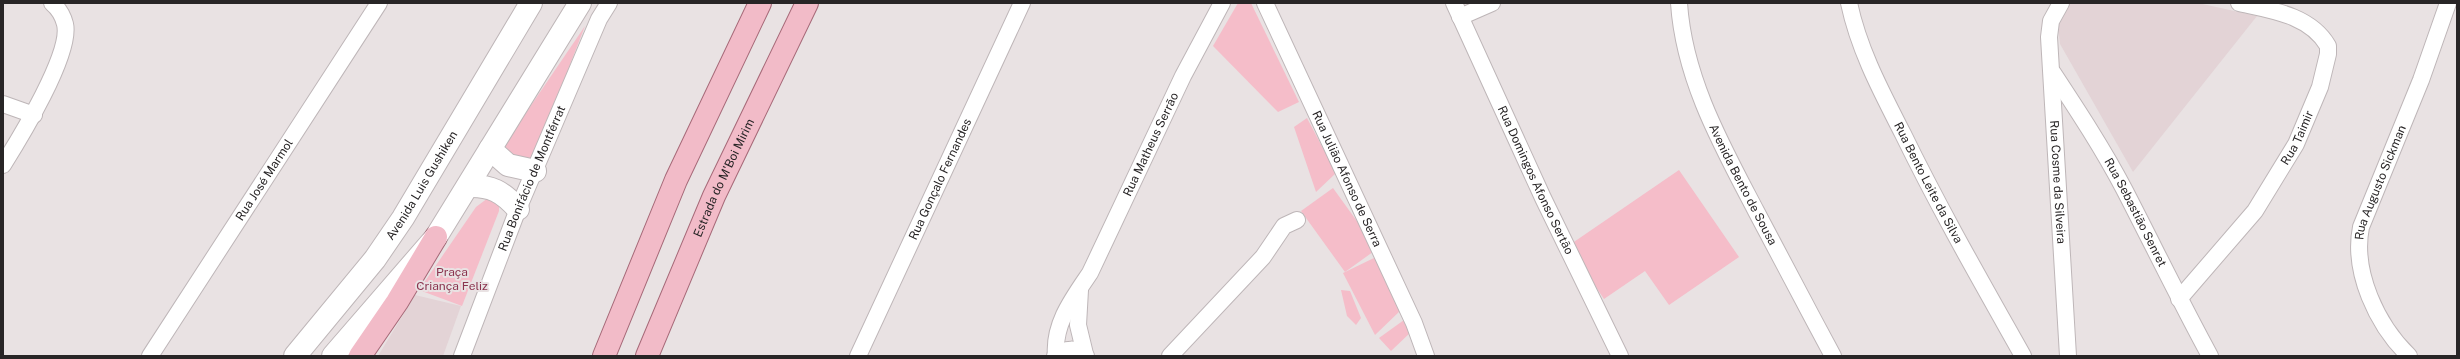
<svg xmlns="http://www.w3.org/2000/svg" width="2460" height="359" viewBox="0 0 2460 359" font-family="'Public Sans',sans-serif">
<rect width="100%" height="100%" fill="#e9e2e3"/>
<!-- built -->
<g fill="#e3d3d6">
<path d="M 2065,3 L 2198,3 L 2257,16 L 2133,172 L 2060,44 L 2058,26 Z"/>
<path d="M 415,295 L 461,306 L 443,356 L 378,356 Z"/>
</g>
<!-- green -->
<g fill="#f5bdc9">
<path d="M 1238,3 L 1251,3 L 1299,102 L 1278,112 L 1213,46 Z"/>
<path d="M 585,26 L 533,160 L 517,157 L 502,148 Z"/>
<path d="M 1307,118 L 1336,173 L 1316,192 L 1294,127 Z"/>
<path d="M 1679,170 L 1739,257 L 1669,305 L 1645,271 L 1604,299 L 1568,246 Z"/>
<path d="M 1333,188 L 1377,249 L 1345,272 L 1301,211 Z"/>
<path d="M 488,198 L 499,204 L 499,211 L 462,306 L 419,290 L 476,207 Z"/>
<path d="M 1376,257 L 1402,309 L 1375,335 L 1343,273 Z"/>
<path d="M 1341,290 L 1350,291 L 1361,318 L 1356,325 L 1347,316 Z"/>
<path d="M 1404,320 L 1412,331 L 1391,351 L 1379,338 Z"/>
</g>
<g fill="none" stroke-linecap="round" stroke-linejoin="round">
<defs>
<g id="minor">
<path id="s1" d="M 1265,3 L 1414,323 L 1426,356"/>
<path id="s2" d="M 1454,3 L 1543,198 L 1620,356"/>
<path id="s3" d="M 1679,3 C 1684,79 1722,146 1756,211 C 1782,260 1807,308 1833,356"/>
<path id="s4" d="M 1849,3 C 1859,50 1881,91 1903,134 C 1940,210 1982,283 2023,356"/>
<path id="s5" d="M 2061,3 L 2051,21 L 2049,37 L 2068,356"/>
<path d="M 1460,17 L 1492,3"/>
<path id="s6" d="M 2053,73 C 2078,111 2103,149 2124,189 C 2153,245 2180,301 2210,356"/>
<path d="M 3,104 L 34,115"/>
<path d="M 3,165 C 20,138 72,53 65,24 C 63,16 58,8 52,3"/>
<path d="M 1080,290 L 1078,325 L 1085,354"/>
<path id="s7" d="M 2179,299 L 2255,211 L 2296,144 L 2320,87 L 2328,54 L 2328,46 C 2310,15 2271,10 2239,3"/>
<path id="s8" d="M 150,356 L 379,3"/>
<path id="s9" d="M 462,356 L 518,209 L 599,19 L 609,3"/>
<path id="s10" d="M 858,356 L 1022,3"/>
<path d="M 1055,356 C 1065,348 1077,347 1086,356"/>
<path id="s11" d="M 1056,356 C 1053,324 1073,298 1090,273 L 1183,76 L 1222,3"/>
<path d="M 1170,356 L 1263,257 L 1284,226 L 1297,220"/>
<path id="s12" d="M 2409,356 C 2377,325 2352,272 2361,227 L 2421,80 L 2448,3"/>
</g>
<g id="secondary">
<path d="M 490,149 L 508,165 L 535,171"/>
<path d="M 468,186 C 491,185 503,192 518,209"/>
<path id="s13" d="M 295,356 L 375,259 L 403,218 L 531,3"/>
<path d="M 333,356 L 436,237 L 580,3"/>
</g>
<g id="primary">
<path d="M 360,356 L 397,302 L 436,237"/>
<path d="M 604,356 L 676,180 L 760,3"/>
<path id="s14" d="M 647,356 L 714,196 L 807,3"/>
</g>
</defs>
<!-- minor casing -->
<use href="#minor" stroke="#beb6b8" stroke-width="18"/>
<!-- secondary casing -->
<use href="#secondary" stroke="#beb6b8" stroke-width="24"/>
<!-- primary casing -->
<use href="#primary" stroke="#a66978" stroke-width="24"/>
<!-- minor -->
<use href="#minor" stroke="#fff" stroke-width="16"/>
<!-- secondary -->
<use href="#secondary" stroke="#fff" stroke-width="22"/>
<!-- primary -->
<use href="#primary" stroke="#f2bbc8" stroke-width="22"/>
</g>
<g text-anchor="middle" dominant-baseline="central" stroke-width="4" stroke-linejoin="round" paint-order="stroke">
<!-- street labels -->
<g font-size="12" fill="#282526" stroke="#e9e2e3">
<text stroke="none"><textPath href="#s7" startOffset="201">Rua Taimir</textPath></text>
<text stroke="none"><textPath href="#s11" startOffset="234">Rua Matheus Serrão</textPath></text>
<text stroke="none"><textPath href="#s9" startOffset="191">Rua Bonifácio de Montférrat</textPath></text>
<text stroke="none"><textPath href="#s14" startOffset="194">Estrada do M'Boi Mirim</textPath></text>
<text stroke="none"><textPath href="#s8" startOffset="210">Rua José Marmol</textPath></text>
<text stroke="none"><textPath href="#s1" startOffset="194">Rua Julião Afonso de Serra</textPath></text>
<text stroke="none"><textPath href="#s10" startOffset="195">Rua Gonçalo Fernandes</textPath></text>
<text stroke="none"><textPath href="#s2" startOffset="195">Rua Domingos Afonso Sertão</textPath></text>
<text stroke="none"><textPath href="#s5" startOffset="182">Rua Cosme da Silveira</textPath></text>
<text stroke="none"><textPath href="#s12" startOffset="191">Rua Augusto Sickman</textPath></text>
<text stroke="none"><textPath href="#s4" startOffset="197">Rua Bento Leite da Silva</textPath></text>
<text stroke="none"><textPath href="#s3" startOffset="194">Avenida Bento de Sousa</textPath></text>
<text stroke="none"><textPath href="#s13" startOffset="213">Avenida Luis Gushiken</textPath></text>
<text stroke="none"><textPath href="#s6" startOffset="162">Rua Sebastião Senret</textPath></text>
</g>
<!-- park labels -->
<g font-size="12" fill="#8b344f" stroke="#e9e2e3">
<text x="452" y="272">Praça<tspan x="452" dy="14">Criança Feliz</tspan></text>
</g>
</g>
<!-- border -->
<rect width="2460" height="359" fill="none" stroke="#282526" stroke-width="8"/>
</svg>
